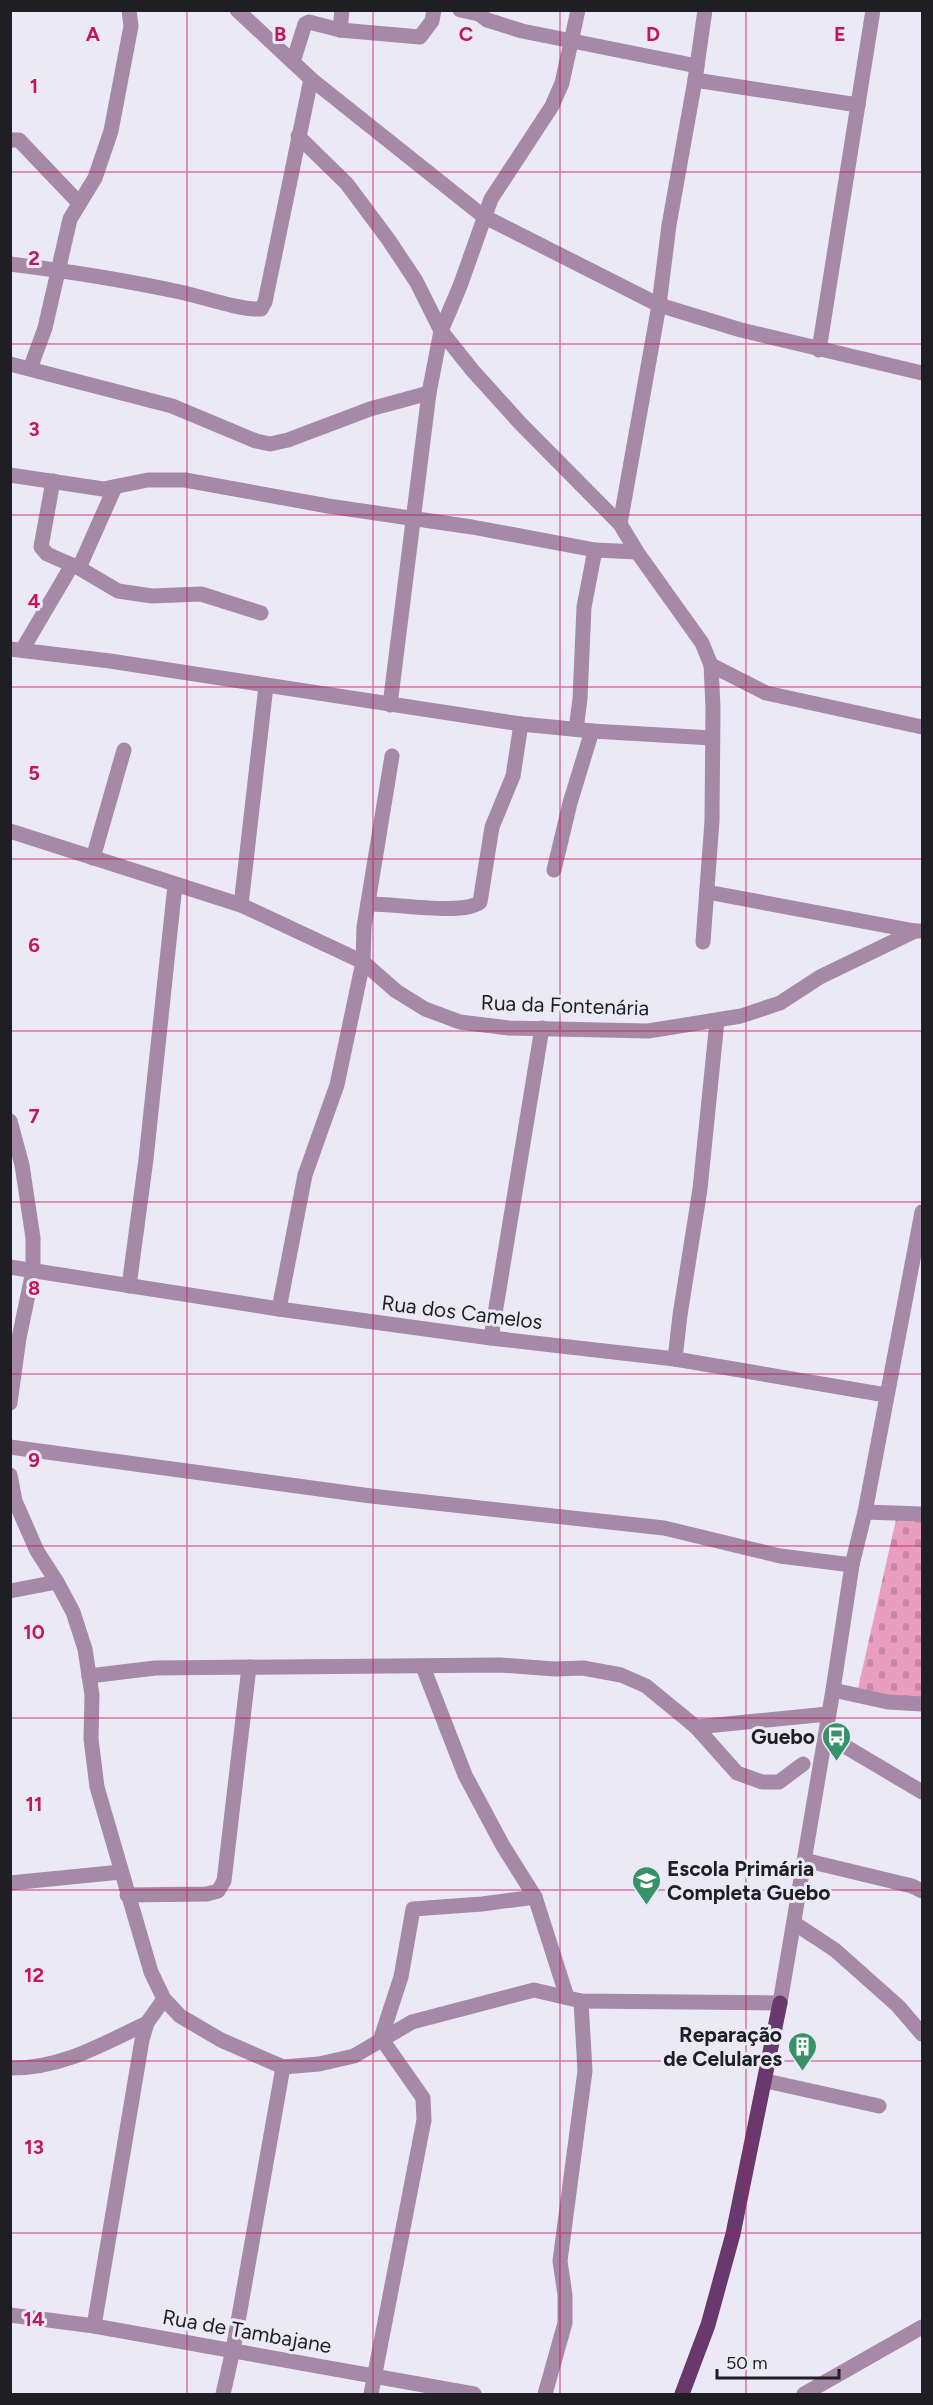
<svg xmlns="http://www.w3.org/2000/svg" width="933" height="2405" viewBox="0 0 933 2405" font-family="Figtree,sans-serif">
<defs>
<pattern id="cemetery-stones" width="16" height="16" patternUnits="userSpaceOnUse" patternTransform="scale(1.5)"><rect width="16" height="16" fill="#e99ebf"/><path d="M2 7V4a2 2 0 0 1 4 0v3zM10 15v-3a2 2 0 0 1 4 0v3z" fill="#c788a4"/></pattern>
</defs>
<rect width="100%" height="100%" fill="#ece9f6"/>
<!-- cemetery -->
<path fill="url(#cemetery-stones)" d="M 897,1515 L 922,1516 L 922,1701 L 857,1693 Z"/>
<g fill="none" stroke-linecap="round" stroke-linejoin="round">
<!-- minor -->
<g stroke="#a589a6" stroke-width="15">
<path d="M 237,10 L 311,79 L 483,216 L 659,305 L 741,330 L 922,373"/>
<path d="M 460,10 L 479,14 L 480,10"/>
<path d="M 479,14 L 487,20 L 522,31 L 697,66"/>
<path d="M 340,30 L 342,10"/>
<path d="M 293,62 L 305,24 L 309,22 L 340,30 L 420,37 L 432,21 L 434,10"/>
<path d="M 695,80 L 858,105"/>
<path d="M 298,136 L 347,184 L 388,239 L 416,281 L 441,331 L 473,371 L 520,423 L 620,524 L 637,552 L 702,643 L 711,665 L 713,708 L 712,821 L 703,942"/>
<path d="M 10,140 L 19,140 L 79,203"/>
<path d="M 10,264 C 67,271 124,280 180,292 C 204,297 239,310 261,309 L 265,302 L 311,79"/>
<path d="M 819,350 L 873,10"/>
<path d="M 10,364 L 172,406 L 256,441 L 270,444 L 288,440 L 370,409 L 429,393"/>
<path d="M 30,369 L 45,328 L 70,219 L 95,178 L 111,131 L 131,26 L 129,10"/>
<path d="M 10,475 L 103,489 L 148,480 L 185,480 L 328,506 L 472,527 L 595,550 L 637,552"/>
<path d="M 53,481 L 41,547 L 47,554 L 79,568 L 118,591 L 152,596 L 201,594 L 261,613"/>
<path d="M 620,524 L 659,305 L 669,225 L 695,80 L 705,10"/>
<path d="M 79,568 L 115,487"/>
<path d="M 10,649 L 110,661 L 521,724 L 592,731 L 712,738"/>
<path d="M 22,650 L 72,565"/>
<path d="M 711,665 L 766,693 L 922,727"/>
<path d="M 390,705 L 429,393 L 441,331 L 460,286 L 491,199 L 552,106 L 562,83 L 578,10"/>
<path d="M 576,729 L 580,699 L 584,607 L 595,550"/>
<path d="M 10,831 L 241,905 L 363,962 L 396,991 L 425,1009 L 460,1022 L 509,1028 L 648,1031 L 741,1016 L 780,1003 L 820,977 L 915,931 L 922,931"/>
<path d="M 93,858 L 124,750"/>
<path d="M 554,870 L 570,803 L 592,731"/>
<path d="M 707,892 L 915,931"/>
<path d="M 368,904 C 392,903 464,916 480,902 L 492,827 L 513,776 L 521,724"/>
<path d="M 241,905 L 266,686"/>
<path d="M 10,1121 L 22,1165 L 33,1238 L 33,1271 L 19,1338 L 10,1403"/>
<path d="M 10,1267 L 279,1309 L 491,1338 L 675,1359 L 886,1395"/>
<path d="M 129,1286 L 146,1159 L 175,885"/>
<path d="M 279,1309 L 305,1175 L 337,1085 L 363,962 L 364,927 L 392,756"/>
<path d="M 491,1338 L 542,1028"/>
<path d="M 675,1359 L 680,1315 L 700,1189 L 717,1021"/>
<path d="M 10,1447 L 371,1496 L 664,1528 L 780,1556 L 852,1565"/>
<path d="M 10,1475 L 15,1501 L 37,1551 L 57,1582 L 73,1612 L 85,1649 L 92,1695 L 91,1739 L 97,1787 L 151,1972 L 164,1999 L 180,2016 L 221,2040 L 283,2067 L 319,2064 L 354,2056 L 412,2022 L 534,1990 L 581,2001 L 780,2003 L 833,1690 L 852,1565 L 865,1512 L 922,1212"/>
<path d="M 865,1512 L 922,1514"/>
<path d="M 10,1591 L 57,1582"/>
<path d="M 423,1667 L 465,1775 L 503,1846 L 535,1897 L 567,1997"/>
<path d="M 89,1676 L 155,1668 L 500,1665 L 555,1669 L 583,1668 L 621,1675 L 646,1686 L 696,1727 L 737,1773 L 762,1782 L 779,1782 L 803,1764"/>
<path d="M 833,1690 L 888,1702 L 922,1704"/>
<path d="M 696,1727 L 828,1714"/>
<path d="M 826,1735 L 922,1792"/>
<path d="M 804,1860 L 912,1886 L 922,1891"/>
<path d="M 10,1883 L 121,1872"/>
<path d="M 127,1895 L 207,1894 L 218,1891 L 224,1881 L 249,1667"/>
<path d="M 794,1923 L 835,1950 L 898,2006 L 922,2034"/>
<path d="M 10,2068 C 61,2069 103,2044 147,2023"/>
<path d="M 766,2081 L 879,2106"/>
<path d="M 10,2315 L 94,2326 L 474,2394"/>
<path d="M 94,2326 L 142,2040 L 147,2023 L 164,1999"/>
<path d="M 223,2394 L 233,2350 L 283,2067"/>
<path d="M 371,2394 L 424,2120 L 423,2098 L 381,2038 L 401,1977 L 413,1909 L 482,1904 L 535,1897"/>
<path d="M 545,2394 L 565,2323 L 565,2295 L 560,2261 L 585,2071 L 581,2001"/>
<path d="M 804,2394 L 922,2327"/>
</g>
<!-- major -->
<path stroke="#69386c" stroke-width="15" d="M 682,2394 L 708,2325 L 733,2234 L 780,2003"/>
</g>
<!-- grid -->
<path fill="none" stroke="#c2185b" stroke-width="1.5" stroke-opacity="0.55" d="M 187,10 L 187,2394M 373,10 L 373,2394M 560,10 L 560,2394M 746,10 L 746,2394M 10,172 L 922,172M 10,344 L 922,344M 10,515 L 922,515M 10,687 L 922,687M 10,859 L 922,859M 10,1031 L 922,1031M 10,1202 L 922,1202M 10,1374 L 922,1374M 10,1546 L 922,1546M 10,1718 L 922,1718M 10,1890 L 922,1890M 10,2061 L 922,2061M 10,2233 L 922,2233"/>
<!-- icons -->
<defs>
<symbol id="bus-pin" viewBox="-11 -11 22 30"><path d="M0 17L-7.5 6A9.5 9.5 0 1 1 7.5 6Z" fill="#379269" stroke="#ece9f6"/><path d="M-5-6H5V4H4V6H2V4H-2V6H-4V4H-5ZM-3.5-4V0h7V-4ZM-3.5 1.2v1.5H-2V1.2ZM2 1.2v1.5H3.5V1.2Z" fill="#fff"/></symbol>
<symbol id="school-pin" viewBox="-11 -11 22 30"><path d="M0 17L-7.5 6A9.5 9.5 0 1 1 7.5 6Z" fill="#379269" stroke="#ece9f6"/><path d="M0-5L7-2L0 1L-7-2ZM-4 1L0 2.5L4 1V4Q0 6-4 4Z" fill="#fff"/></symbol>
<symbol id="building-pin" viewBox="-11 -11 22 30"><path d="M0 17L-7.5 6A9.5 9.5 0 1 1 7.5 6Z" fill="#379269" stroke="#ece9f6"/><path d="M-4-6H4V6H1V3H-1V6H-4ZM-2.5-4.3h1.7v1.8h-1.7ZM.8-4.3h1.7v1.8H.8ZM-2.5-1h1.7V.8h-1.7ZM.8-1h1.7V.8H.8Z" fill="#fff"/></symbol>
</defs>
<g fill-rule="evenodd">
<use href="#bus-pin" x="820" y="1720" width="33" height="45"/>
<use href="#school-pin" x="630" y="1864" width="33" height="45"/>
<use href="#building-pin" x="786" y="2030" width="33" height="45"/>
</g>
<g text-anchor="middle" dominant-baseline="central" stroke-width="6" stroke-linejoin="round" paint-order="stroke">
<!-- street labels -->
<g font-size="21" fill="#1f1e22" stroke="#ece9f6">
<text transform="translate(565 1005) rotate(2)">Rua da Fontenária</text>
<text transform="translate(462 1312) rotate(7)">Rua dos Camelos</text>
<text transform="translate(247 2331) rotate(10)">Rua de Tambajane</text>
</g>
<!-- poi labels -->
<g font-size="21" font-weight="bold" fill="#1f1e22" stroke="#ece9f6" text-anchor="end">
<text x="815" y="1736">Guebo</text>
<text x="667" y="1868" text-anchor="start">Escola Primária<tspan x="667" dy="24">Completa Guebo</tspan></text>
<text x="782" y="2034">Reparação<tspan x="782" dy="24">de Celulares</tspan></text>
</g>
</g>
<g font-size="20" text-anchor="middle" font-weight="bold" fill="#c2185b" stroke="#ece9f6" stroke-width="6" stroke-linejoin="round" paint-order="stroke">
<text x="93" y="41">A</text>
<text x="280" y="41">B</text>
<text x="466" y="41">C</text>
<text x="653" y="41">D</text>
<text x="840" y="41">E</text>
<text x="34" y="93">1</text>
<text x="34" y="265">2</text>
<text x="34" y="436">3</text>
<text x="34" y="608">4</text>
<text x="34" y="780">5</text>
<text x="34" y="952">6</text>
<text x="34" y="1123">7</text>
<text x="34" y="1295">8</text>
<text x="34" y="1467">9</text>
<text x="34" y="1639">10</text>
<text x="34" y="1811">11</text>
<text x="34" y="1982">12</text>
<text x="34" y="2154">13</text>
<text x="34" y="2326">14</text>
</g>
<!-- border -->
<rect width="933" height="2405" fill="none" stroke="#1f1e22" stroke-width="24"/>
<!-- scale -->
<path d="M717 2369v9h122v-9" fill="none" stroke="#1f1e22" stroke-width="3"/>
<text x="726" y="2369" font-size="18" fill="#1f1e22" stroke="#ece9f6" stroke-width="4.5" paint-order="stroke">50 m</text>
</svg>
